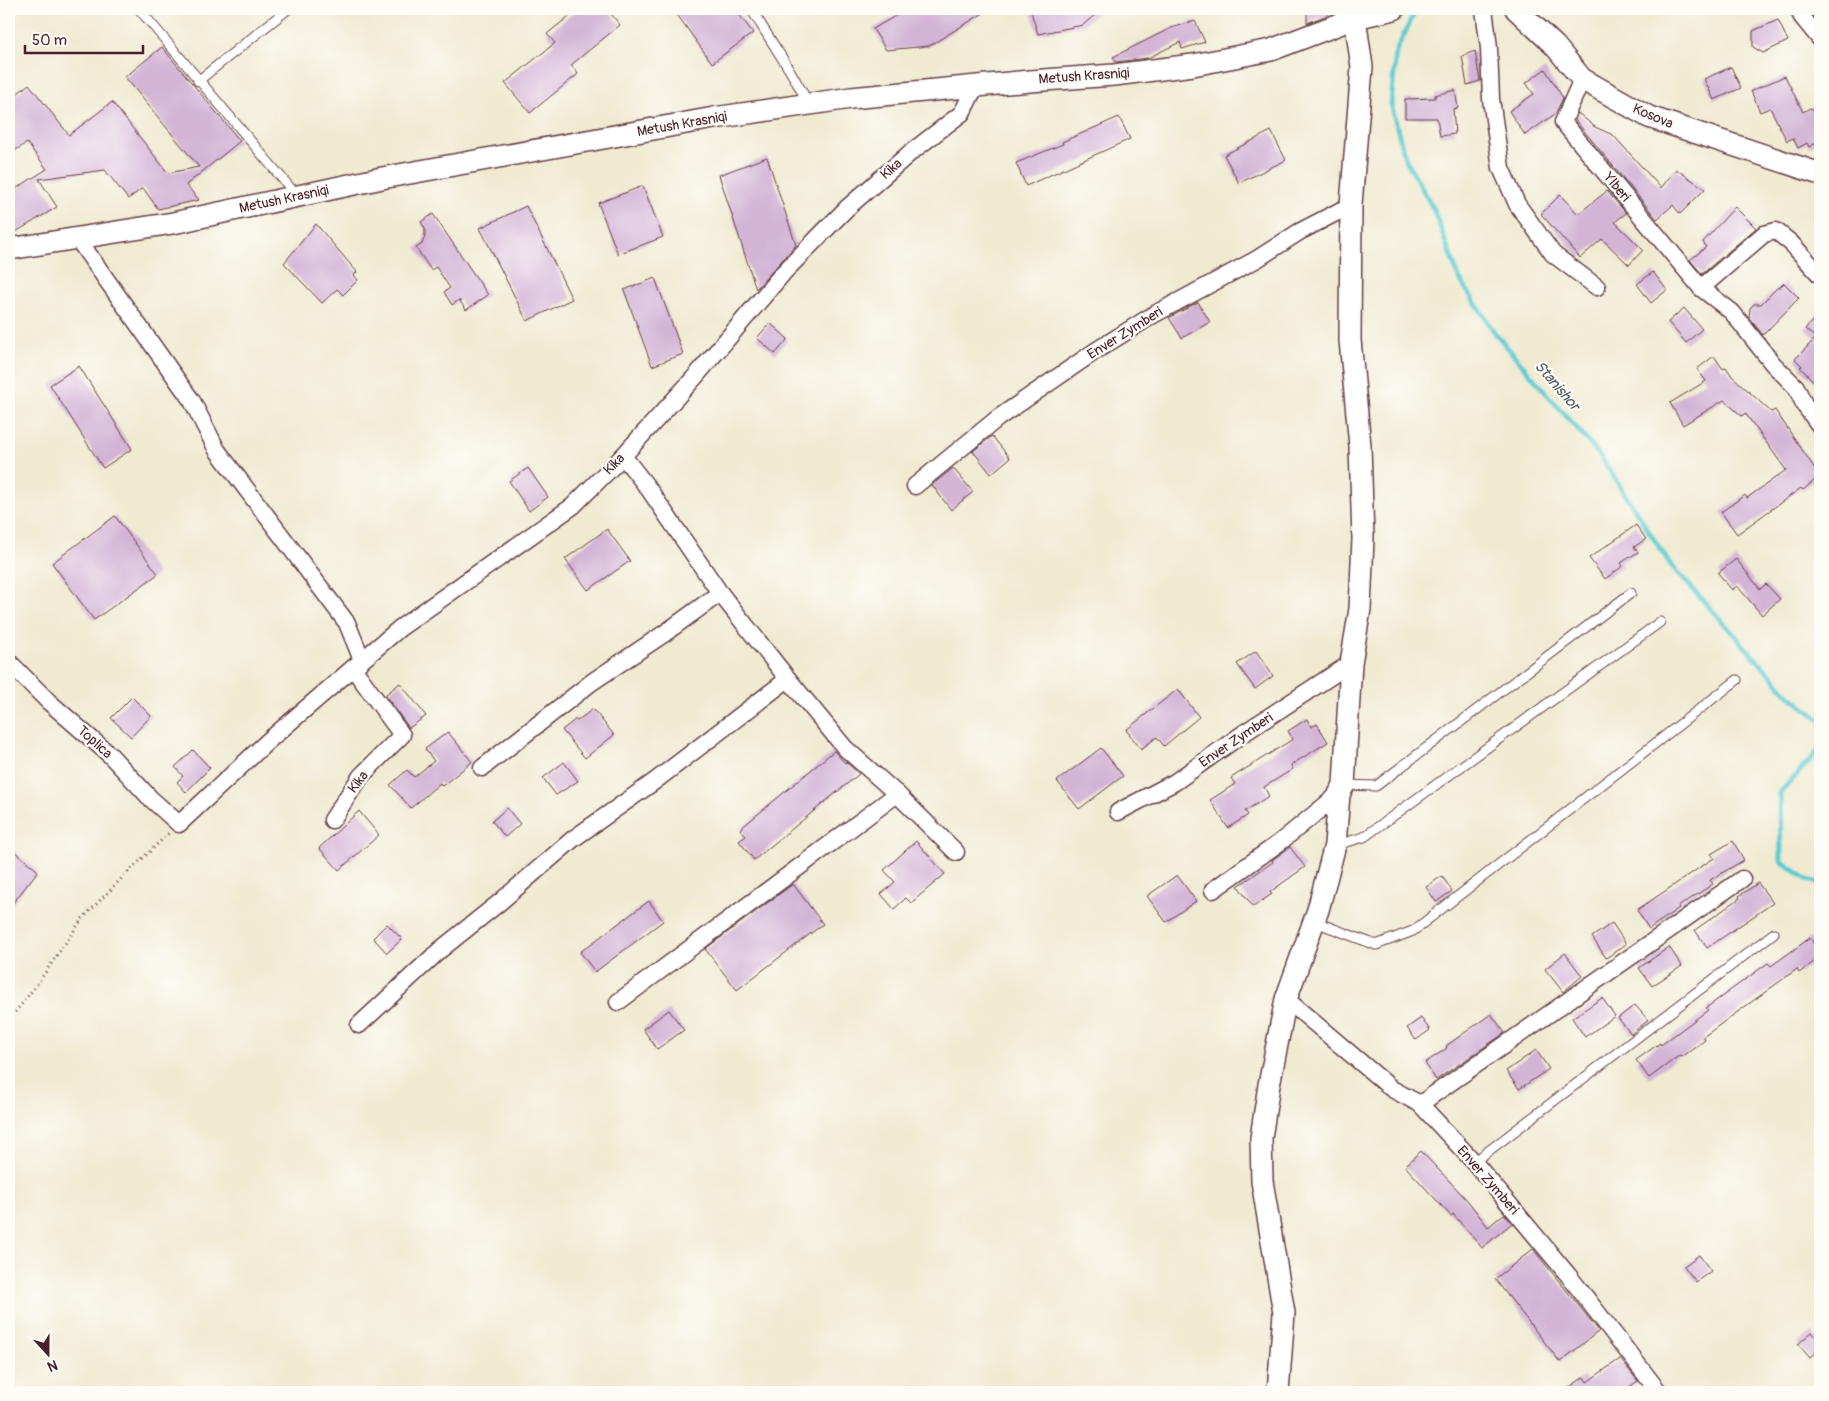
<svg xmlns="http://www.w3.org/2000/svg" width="1829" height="1401" viewBox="0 0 1829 1401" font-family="Pangolin,sans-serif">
<rect width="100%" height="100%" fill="#fdfcf7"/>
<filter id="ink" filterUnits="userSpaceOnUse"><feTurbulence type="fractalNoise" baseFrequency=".02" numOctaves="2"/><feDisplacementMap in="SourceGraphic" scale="10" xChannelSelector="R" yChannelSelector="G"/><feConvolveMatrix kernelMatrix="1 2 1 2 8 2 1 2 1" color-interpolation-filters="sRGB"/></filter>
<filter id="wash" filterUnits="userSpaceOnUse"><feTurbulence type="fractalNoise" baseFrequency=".0096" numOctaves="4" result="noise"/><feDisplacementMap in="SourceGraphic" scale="20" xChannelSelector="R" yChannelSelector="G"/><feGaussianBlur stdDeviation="1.12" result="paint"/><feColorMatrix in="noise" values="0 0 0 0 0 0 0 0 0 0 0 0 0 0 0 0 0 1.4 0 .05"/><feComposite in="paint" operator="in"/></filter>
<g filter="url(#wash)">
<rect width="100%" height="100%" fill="#f0ead1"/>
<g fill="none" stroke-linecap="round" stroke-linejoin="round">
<!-- stream -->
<g stroke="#5dcad2" stroke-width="5">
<path d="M 1413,16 L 1396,51 L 1391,104 L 1405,158 L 1433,208 L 1459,278 L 1495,333 L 1601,457 L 1670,564 L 1789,695 L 1820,720"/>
<path d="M 1820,749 L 1780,793 L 1781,861 L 1808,880 L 1820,884"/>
</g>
</g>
<g id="blocks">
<!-- building -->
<g fill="#d3b4d7">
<path d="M 578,9 L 607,9 L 620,25 L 571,65 L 578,74 L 530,113 L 505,83 L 555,43 L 547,34 Z"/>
<path d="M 673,9 L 735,9 L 753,33 L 712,63 Z"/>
<path d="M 907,9 L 990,9 L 929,46 L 886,50 L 873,29 Z"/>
<path d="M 1030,9 L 1102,9 L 1083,25 L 1038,34 Z"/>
<path d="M 1307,9 L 1328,10 L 1327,15 L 1307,23 Z"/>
<path d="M 1778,20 L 1788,41 L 1763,53 L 1753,47 L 1753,31 Z"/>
<path d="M 1195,21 L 1205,42 L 1182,49 L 1180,42 L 1148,58 L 1116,62 L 1113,57 L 1171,28 Z"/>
<path d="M 162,47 L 240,141 L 186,185 L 199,200 L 158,209 L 143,188 L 128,199 L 105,170 L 39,179 L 57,207 L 9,236 L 9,193 L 47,169 L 27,143 L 9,154 L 9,100 L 29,84 L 69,135 L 112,102 L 168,173 L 199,167 L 125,77 Z"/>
<path d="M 1475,51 L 1480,81 L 1467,85 L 1462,56 Z"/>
<path d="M 1731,67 L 1741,88 L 1714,100 L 1704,79 Z"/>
<path d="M 1545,69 L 1563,98 L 1555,114 L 1525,135 L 1509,111 L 1534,94 L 1526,83 Z"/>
<path d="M 1785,76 L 1803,112 L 1810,108 L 1818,112 L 1820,117 L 1820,141 L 1809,147 L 1807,143 L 1798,148 L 1793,138 L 1787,141 L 1770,108 L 1760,112 L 1751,91 Z"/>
<path d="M 1455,90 L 1458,108 L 1453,109 L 1455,134 L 1440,136 L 1437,118 L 1405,118 L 1405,99 L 1435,98 L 1435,95 Z"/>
<path d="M 1578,113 L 1595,127 L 1613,135 L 1661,188 L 1676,169 L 1705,189 L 1680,214 L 1673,205 L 1657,219 L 1575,120 Z"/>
<path d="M 1119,117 L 1130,139 L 1026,186 L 1016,163 L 1063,144 L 1062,142 Z"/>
<path d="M 1271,131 L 1286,160 L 1239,183 L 1224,155 Z"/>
<path d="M 767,157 L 796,245 L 756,289 L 719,175 Z"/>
<path d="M 643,186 L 663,237 L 618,254 L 598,203 Z"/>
<path d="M 1607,191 L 1626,213 L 1615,222 L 1643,250 L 1629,265 L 1602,239 L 1580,258 L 1541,214 L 1560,195 L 1578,214 Z"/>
<path d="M 526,206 L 572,299 L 527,321 L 480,228 Z"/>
<path d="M 1735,207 L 1756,228 L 1702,274 L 1690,260 L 1706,247 L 1703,242 Z"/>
<path d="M 433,214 L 488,295 L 466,310 L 459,300 L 452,305 L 444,292 L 450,288 L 436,267 L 431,270 L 416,248 L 422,244 L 425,236 L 425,229 L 421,222 Z"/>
<path d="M 316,224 L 357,272 L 354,275 L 358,280 L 343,295 L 337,289 L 322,303 L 284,263 Z"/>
<path d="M 1653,272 L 1667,290 L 1651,303 L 1637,284 Z"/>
<path d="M 655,278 L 683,354 L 652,366 L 624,290 Z"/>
<path d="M 1784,283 L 1799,298 L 1763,335 L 1749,318 L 1750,308 L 1754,304 L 1761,304 L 1778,287 L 1779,288 Z"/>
<path d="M 1198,302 L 1210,322 L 1182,338 L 1169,318 Z"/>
<path d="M 1684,308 L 1702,329 L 1686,343 L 1668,322 Z"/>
<path d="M 1820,312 L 1820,388 L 1800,367 L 1802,366 L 1795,359 L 1816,338 L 1805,329 Z"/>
<path d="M 770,323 L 788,339 L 775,354 L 757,338 Z"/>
<path d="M 1714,356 L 1723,369 L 1726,367 L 1732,376 L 1771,412 L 1775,410 L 1820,476 L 1803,490 L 1801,488 L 1737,534 L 1721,512 L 1745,495 L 1747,498 L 1786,470 L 1745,413 L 1742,416 L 1724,400 L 1683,425 L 1670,403 L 1706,381 L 1697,369 Z"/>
<path d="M 79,366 L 132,449 L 103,468 L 50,385 Z"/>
<path d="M 992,436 L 1010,458 L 991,474 L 973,451 Z"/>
<path d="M 528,468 L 548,497 L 529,511 L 509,481 Z"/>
<path d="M 953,468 L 973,492 L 951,510 L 932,485 Z"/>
<path d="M 115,516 L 158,574 L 94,620 L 52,563 Z"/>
<path d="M 1636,525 L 1646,539 L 1634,547 L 1638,552 L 1621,563 L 1623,566 L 1605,579 L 1589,558 Z"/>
<path d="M 607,529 L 630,561 L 588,590 L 565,559 Z"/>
<path d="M 1736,559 L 1760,589 L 1766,584 L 1780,599 L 1762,615 L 1737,586 L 1732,590 L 1718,573 Z"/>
<path d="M 1256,651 L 1273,676 L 1255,689 L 1237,664 Z"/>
<path d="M 400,683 L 426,716 L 409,728 L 385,695 Z"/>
<path d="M 1178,689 L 1199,717 L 1164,746 L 1157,737 L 1141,749 L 1126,730 Z"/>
<path d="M 132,697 L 151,716 L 131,737 L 111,718 Z"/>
<path d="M 593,709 L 614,735 L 585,758 L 562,730 L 576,719 L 577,721 Z"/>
<path d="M 1307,719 L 1311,727 L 1317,724 L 1328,742 L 1291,765 L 1293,769 L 1264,787 L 1269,796 L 1245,811 L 1248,815 L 1228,828 L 1210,800 L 1235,784 L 1231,778 L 1293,739 L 1288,731 Z"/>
<path d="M 448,732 L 472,762 L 442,786 L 440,783 L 411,808 L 390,785 L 407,770 L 414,777 L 434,761 L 425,749 Z"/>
<path d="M 1101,748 L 1123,776 L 1079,809 L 1057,781 Z"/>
<path d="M 193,750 L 210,768 L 186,792 L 177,782 L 183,776 L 175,767 Z"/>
<path d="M 834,751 L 845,763 L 846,762 L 859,774 L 754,860 L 739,841 L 746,836 L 740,829 Z"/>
<path d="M 564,762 L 578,781 L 556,795 L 543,778 Z"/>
<path d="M 507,808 L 520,824 L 505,837 L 492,821 Z"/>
<path d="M 359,811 L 379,835 L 339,870 L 319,848 Z"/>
<path d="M 916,841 L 945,874 L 911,903 L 906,898 L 894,909 L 881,894 L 895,882 L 884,870 Z"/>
<path d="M 1733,841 L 1744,860 L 1710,880 L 1713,884 L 1678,907 L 1679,908 L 1649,929 L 1637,910 L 1714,858 L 1711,854 Z"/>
<path d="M 9,847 L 38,871 L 9,908 Z"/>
<path d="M 1290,847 L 1305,867 L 1270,892 L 1272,894 L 1253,907 L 1238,886 L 1273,862 L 1272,860 Z"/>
<path d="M 1177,875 L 1196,901 L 1166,922 L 1147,896 Z"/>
<path d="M 1442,876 L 1452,891 L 1436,902 L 1426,887 Z"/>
<path d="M 1758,883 L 1773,903 L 1707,948 L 1695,930 L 1740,898 L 1739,896 Z"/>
<path d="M 793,884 L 823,924 L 737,990 L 705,949 Z"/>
<path d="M 649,901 L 663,921 L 595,972 L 580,952 Z"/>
<path d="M 1612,923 L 1626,944 L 1606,958 L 1592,937 Z"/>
<path d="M 387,924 L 402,939 L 387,953 L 373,938 Z"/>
<path d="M 1810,938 L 1820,952 L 1820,957 L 1799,973 L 1797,969 L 1703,1037 L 1705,1040 L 1682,1057 L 1680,1055 L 1649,1078 L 1636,1060 L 1660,1043 L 1661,1045 L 1708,1010 L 1706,1008 L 1768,963 L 1771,966 Z"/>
<path d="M 1669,947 L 1682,966 L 1652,986 L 1639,968 Z"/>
<path d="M 1565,953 L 1582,976 L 1563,992 L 1545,969 Z"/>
<path d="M 1602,998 L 1615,1016 L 1585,1037 L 1572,1018 Z"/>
<path d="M 1635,1005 L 1648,1020 L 1631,1034 L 1618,1018 Z"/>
<path d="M 669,1010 L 684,1030 L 657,1049 L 643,1029 Z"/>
<path d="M 1491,1014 L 1505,1033 L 1436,1080 L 1425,1063 L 1447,1048 L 1446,1046 Z"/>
<path d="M 1421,1018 L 1430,1030 L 1416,1040 L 1407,1028 Z"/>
<path d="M 1536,1050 L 1549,1069 L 1519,1089 L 1506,1071 Z"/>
<path d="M 1421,1151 L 1468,1201 L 1488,1227 L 1504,1214 L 1512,1223 L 1482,1248 L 1453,1214 L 1451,1216 L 1405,1166 Z"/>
<path d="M 1533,1249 L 1599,1331 L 1560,1362 L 1495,1279 Z"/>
<path d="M 1699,1255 L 1711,1271 L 1696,1282 L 1684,1266 Z"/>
<path d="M 1812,1332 L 1820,1342 L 1820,1349 L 1810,1358 L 1798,1344 Z"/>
<path d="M 1620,1359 L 1638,1381 L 1622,1392 L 1563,1392 L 1584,1377 L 1587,1382 Z"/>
</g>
</g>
</g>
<g filter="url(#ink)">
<use href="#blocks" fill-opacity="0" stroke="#633d44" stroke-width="1"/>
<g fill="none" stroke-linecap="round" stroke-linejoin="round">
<defs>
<g id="service">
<path d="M 139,9 L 297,196"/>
<path d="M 751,9 L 789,69 L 809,104"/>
<path d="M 198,81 L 288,9"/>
<path d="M 1344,785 L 1376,786 L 1631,593"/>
<path d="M 1336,845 L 1364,837 L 1660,622"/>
<path d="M 1313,921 L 1376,945 L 1413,931 L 1737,680"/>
<path d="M 1474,1162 L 1774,933"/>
</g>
<g id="minor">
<path d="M 1484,9 L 1489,48 L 1491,99 L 1501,168 L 1517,204 L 1553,254 L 1597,287"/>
<path d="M 1798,9 L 1802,17 L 1820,39"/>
<path d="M 1582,79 L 1563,122 L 1701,288 L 1732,312 L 1773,364 L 1796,387 L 1805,406 L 1820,426"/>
<path d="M 77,238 L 192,401 L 217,450 L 347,623 L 362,660"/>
<path d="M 1701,288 L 1764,234 L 1776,231 L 1791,243 L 1820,275"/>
<path d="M 623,456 L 648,488 L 720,593 L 788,679 L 845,748 L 897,794 L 956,852"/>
<path d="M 915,486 L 998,418 L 1097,350 L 1153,315 L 1257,259 L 1299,232 L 1351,205"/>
<path d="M 9,662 L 49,702 L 110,755 L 150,798 L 179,824 L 268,741 L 353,668"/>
<path d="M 482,768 L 592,682 L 665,633 L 720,593"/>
<path d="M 1118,812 L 1175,782 L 1244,733 L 1351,663"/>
<path d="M 332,820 L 361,776 L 402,735 L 353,668 L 400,628 L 573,506 L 623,456 L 695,377 L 784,272 L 847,208 L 910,153 L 962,113 L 976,85"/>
<path d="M 1213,890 L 1279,843 L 1339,794"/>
<path d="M 1286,999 L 1392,1089 L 1420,1104 L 1474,1162 L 1569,1276 L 1659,1392"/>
<path d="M 618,1002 L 897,794"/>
<path d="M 359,1025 L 440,950 L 500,902 L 573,839 L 655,781 L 788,679"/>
<path d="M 1420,1104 L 1742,879"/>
</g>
<g id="tertiary">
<path d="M 1516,9 L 1555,46 L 1582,79 L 1649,117 L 1820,174"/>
<path d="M 9,249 L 173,223 L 382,178 L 714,118 L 851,98 L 1030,81 L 1114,75 L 1193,65 L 1271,50 L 1355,18 L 1394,9"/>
<path d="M 1278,1392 L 1284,1313 L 1262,1181 L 1261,1138 L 1269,1085 L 1286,999 L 1318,910 L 1335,845 L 1339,794 L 1344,785 L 1351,663 L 1360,609 L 1363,539 L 1360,446 L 1350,340 L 1351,205 L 1362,67 L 1355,18 L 1351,9"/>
</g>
</defs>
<!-- service casing -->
<use href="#service" stroke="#633d44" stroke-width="11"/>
<!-- minor casing -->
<use href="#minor" stroke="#633d44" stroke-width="19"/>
<!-- tertiary casing -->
<use href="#tertiary" stroke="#633d44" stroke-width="24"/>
<!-- path -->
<path stroke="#633d44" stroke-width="3" stroke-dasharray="1 4" stroke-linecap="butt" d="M 9,1020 L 38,983 L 82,919 L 124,876 L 169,833"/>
<!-- service -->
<use href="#service" stroke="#fff" stroke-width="9"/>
<!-- minor -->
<use href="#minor" stroke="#fff" stroke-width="16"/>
<!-- tertiary -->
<use href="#tertiary" stroke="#fff" stroke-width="21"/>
</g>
</g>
<g text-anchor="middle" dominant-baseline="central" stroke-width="4.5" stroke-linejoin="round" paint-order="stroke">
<!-- street labels -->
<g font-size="14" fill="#4a1f2b" stroke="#fdfcf7">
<text transform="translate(1084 76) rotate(-4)">Metush Krasniqi</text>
<text transform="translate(1653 116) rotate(23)">Kosova</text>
<text transform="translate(682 124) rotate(-10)">Metush Krasniqi</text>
<text transform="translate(891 169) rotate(-41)">Kika</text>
<text transform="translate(1617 187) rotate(50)">Ylberi</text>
<text transform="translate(284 199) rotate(-12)">Metush Krasniqi</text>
<text transform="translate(1125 333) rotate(-32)">Enver Zymberi</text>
<text transform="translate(614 464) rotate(-45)">Kika</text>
<text transform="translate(1236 740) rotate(-34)">Enver Zymberi</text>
<text transform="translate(95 742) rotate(42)">Toplica</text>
<text transform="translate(358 782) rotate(-53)">Kika</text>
<text transform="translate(1488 1180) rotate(49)">Enver Zymberi</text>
</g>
<!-- water labels -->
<g font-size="15" font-style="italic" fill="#515b65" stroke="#fdfcf7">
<text transform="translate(1557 386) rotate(49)">Stanishor</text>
</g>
</g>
<!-- margin -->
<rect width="1829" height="1401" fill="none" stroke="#fdfcf7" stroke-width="30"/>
<!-- north arrow -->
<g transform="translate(48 1354) rotate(159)" stroke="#fdfcf7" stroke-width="4" paint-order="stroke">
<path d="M0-4L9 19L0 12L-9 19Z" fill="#4a1f2b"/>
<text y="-8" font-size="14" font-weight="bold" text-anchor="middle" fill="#4a1f2b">N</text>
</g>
<!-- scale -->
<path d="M25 45v8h118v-8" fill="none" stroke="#4a1f2b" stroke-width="2.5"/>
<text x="32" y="45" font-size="15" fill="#4a1f2b" stroke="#fdfcf7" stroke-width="4" paint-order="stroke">50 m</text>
</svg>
